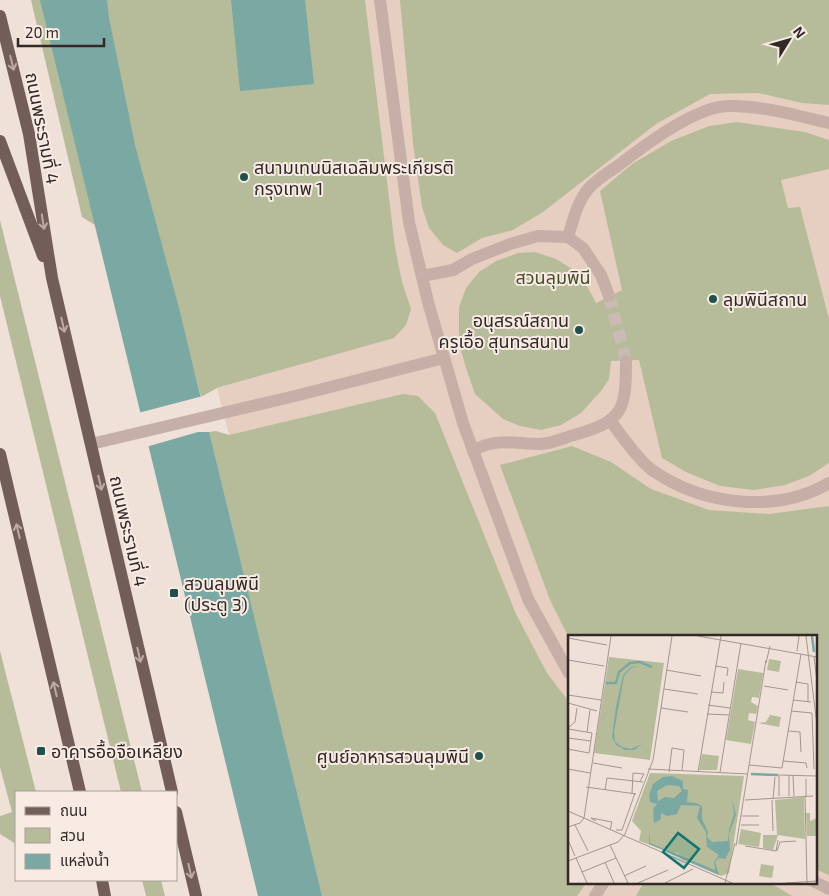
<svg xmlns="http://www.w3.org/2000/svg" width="829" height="896" viewBox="0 0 829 896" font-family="'Exo 2','Noto Sans Thai',sans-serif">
<rect width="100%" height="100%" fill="#efe0d8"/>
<!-- green -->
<g fill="#b6bc9a" fill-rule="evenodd">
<path d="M 31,0 L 829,0 L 829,896 L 263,896 L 241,564 L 209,432 L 216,431 L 229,435 L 289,368 L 217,388 L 201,397 L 168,270 L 82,217 ZM 569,636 L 815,636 L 815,882 L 569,882 Z"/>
<path d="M 0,220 L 142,792 L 121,792 L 0,296 Z"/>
<path d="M 0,651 L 36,792 L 16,792 L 16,844 L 0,834 L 0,816 L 12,812 L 0,767 Z"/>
<path d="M 142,880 L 161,880 L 165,896 L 146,896 Z"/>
</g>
<!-- plaza -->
<g fill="#e6cfc0">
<path d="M 365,0 L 400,0 L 413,143 L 422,207 L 429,228 L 443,245 L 457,253 L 482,238 L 513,230 L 543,212 L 656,124 L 710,94 L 759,93 L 802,103 L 829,105 L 829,140 L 805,132 L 737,122 L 709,126 L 671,141 L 632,164 L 600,191 L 622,290 L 596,303 L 587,286 L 572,269 L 556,259 L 535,252 L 518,253 L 496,261 L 479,272 L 466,288 L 459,307 L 459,343 L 466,368 L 475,394 L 503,419 L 520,426 L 541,430 L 561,425 L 581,413 L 601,391 L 609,379 L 611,361 L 639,360 L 662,458 L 686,472 L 720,486 L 754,490 L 785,485 L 809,476 L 829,463 L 829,506 L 769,514 L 709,510 L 651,489 L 611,462 L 572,446 L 500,465 L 550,600 L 569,638 L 569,702 L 547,673 L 516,614 L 435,413 L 418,396 L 403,394 L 229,435 L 217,388 L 394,338 L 406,325 L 411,309 L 402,282 L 395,247 Z"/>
<path d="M 829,169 L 829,319 L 800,207 L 788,208 L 781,180 Z"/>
<path d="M 815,869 L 829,875 L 829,896 L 792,896 L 769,882 L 815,882 Z"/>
<path d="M 587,882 L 644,882 L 636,896 L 577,896 Z"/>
</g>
<!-- water -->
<g fill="#7aa9a3">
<path d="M 40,0 L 107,0 L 109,18 L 135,145 L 179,308 L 322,896 L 258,896 Z"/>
<path d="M 231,0 L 305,0 L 314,84 L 240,91 Z"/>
</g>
<!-- pier -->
<path fill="#efe0d8" d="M 203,396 L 211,432 L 198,432 L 146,447 L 138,413 Z"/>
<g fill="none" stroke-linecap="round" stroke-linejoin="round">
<!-- street-tunnel -->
<path stroke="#c9bbb4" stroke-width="12" stroke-dasharray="12 6" stroke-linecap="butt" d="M 609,296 L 626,361"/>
<!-- street -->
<g stroke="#c5afa6" stroke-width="12">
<path d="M 380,0 L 409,222 L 428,302 L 463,423 L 528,599 L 569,673"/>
<path d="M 568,237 C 573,221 577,202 589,188 C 597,179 609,172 619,165 C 645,145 695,107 728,106 C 760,105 798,116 829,123"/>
<path d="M 422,276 L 453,270 L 472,259 L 510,244 L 538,236 L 568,237 L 583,248 L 601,275 L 609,296"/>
<path d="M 610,420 C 620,434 641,464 655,472 C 704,505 776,514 829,483"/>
<path d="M 91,444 L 295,396 L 444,358"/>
<path d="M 473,451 C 495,437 516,444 540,444 C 551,444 563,438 574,435 C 623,421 626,411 626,361"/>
<path d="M 815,882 L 829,889"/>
<path d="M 595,896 L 604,882"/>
</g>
<!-- primary -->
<g stroke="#735d58" stroke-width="12">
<path d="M 0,16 L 29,134 L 52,278 L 172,792"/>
<path d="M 0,141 L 43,256"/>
<path d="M 0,454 L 80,792"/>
<path d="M 176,812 L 196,896"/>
<path d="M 102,880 L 105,896"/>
</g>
</g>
<!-- one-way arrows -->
<defs><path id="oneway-shaft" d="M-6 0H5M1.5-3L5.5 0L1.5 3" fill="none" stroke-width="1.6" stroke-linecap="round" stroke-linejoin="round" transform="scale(1.25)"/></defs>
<g stroke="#bcaba5">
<use href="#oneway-shaft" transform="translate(12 63) rotate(76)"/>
<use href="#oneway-shaft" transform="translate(43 222) rotate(81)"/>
<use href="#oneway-shaft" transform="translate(63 325) rotate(77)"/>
<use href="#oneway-shaft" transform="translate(100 483) rotate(77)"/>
<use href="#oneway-shaft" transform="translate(18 531) rotate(-103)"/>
<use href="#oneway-shaft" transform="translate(139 655) rotate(77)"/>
<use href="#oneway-shaft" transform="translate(55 689) rotate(-103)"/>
<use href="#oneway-shaft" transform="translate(190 871) rotate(77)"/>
</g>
<!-- markers -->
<g fill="#1f504b" stroke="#f7ebe4" stroke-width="2">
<circle cx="244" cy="177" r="5"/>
<circle cx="713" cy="299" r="5"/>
<circle cx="579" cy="330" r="5"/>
<rect x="169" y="588" width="10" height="10" rx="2.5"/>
<rect x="36" y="746" width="10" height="10" rx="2.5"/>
<circle cx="479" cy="756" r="5"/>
</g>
<g text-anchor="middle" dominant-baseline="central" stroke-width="4" stroke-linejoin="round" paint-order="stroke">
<!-- street labels -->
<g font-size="18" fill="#322826" stroke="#f7ebe4">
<text transform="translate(43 128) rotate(79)">ถนนพระรามที่ 4</text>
<text transform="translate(129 531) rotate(77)">ถนนพระรามที่ 4</text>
</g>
<!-- poi labels -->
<g font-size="18" fill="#322826" stroke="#f7ebe4" text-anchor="start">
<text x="254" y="167">สนามเทนนิสเฉลิมพระเกียรติ<tspan x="254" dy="21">กรุงเทพ 1</tspan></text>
<text x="723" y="299">ลุมพินีสถาน</text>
<text x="569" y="320" text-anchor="end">อนุสรณ์สถาน<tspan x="569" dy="21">ครูเอื้อ สุนทรสนาน</tspan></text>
<text x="184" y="583">สวนลุมพินี<tspan x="184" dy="21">(ประตู 3)</tspan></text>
<text x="51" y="751">อาคารอื้อจือเหลียง</text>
<text x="469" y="756" text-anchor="end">ศูนย์อาหารสวนลุมพินี</text>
</g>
<!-- park labels -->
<g font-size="18" fill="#474e2c" stroke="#f7ebe4">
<text x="553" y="277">สวนลุมพินี</text>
</g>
</g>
<!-- overview -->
<g transform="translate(568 635)">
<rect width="249" height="249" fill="#efe0d8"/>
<path d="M 41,22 L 96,28 L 82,125 L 26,118 ZM 201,24 L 213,26 L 211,37 L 199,35 ZM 170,34 L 195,38 L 191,63 L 184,62 L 183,67 L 190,71 L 188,79 L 181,78 L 180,85 L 187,87 L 183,109 L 158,105 ZM 202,80 L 213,82 L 211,92 L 190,88 L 198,87 ZM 134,119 L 151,121 L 149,135 L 131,135 ZM 82,138 L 176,141 L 161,238 L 153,241 L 113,224 L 109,217 L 108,219 L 71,206 L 73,196 L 64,186 ZM 236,162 L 237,204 L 210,200 L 205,215 L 195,213 L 195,200 L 209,200 L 207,165 ZM 238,178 L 242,178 L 242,186 L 249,183 L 249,201 L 239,201 ZM 173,194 L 193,198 L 191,212 L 170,209 ZM 193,229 L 206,231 L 204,243 L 191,241 Z" fill="#b6bc9a"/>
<path d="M 72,31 L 63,33 L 56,41 L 46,97 L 47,107 L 54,112 L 63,114 L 74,109 L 66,115 L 57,115 L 48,110 L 44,102 L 48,72 L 55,40 L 63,32 ZM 104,141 L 115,146 L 115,154 L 120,155 L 119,167 L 128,168 L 134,171 L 134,184 L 140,197 L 139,202 L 144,207 L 160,206 L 161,195 L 166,179 L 164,164 L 168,180 L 161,199 L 162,215 L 157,224 L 151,223 L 147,227 L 151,240 L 81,209 L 82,195 L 82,208 L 147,235 L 146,227 L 151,220 L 139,212 L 138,197 L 129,183 L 132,171 L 113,170 L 109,179 L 99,181 L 93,178 L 93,184 L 86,188 L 85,174 L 89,169 L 82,167 L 81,160 L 85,149 L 95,142 ZM 99,150 L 111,151 L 114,156 L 106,163 L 97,162 L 90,166 L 89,156 Z" fill="#7aa9a3" fill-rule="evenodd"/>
<path fill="none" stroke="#7aa9a3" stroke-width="2.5" d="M 244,1 L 246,17M 38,48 L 48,48 L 51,37 L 62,28 L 72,27 L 84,32M 183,139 L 210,140"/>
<path fill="none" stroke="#a39691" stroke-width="1" d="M 130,1 L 249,22M 238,1 L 249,90M 0,3 L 39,10M 229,16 L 231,1M 246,22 L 249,46M 0,25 L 36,31M 198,28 L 202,11M 147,31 L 160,33 L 159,41M 98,35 L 133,41M 228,47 L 240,49 L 240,67M 196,51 L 220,55M 96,54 L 130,59M 143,57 L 155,58 L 156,47M 0,60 L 33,65M 225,65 L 243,67M 0,68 L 29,76M 140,70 L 162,73M 93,73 L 120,77M 223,76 L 244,78 L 246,134M 139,79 L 161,80M 0,93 L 7,87 L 9,73M 0,94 L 24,98 L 21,118 L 0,114M 220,96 L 232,97 L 233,117M 19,97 L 22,75M 0,103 L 23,106M 215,126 L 238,128 L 239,133M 25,128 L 54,133M 181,130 L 214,133 L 233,19M 0,134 L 22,138M 80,134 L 180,139M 101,137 L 104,113 L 116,115 L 114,136M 130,137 L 153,1M 152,137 L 173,8M 210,140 L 249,141M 221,140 L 221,161M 211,141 L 211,161M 225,141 L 226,161M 238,144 L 238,161M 18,152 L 68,159M 37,155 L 39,143 L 75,147M 64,159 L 65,138 L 76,139 L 72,146M 237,161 L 239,248M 205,164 L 207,142M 177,165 L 245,161M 204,165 L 205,196M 0,176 L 164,248M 174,181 L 191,181M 28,186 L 23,183 L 44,187 L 42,195M 7,190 L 20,216M 173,190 L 191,190M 0,192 L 12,188 L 16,183 L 43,1M 48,195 L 54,195 L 67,158M 1,207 L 7,221M 42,210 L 60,248M 168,211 L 198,25M 177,211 L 208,216 L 210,205M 209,216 L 212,207 L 228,206M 8,223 L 19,248M 0,226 L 50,207 L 57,199 L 85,125 L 104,1M 37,227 L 46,248M 14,237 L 48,223M 56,241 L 78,231M 70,248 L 100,235M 97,248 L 125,234M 157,248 L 167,208M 218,248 L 249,246"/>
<path fill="#0f766e" fill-opacity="0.15" stroke="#0f766e" stroke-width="2.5" d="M 110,198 L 131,214 L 116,233 L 95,217 Z"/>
<rect width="249" height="249" fill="none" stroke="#322826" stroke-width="2.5"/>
</g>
<!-- legend -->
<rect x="15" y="791" width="162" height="90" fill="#f7ebe4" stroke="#a89d98"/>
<rect x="25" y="807" width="25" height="8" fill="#735d58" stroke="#a89d98"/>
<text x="60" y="816" font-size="15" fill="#322826">ถนน</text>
<rect x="25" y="828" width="25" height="15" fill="#b6bc9a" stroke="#a89d98"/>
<text x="60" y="841" font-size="15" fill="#322826">สวน</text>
<rect x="25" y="854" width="25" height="15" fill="#7aa9a3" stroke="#a89d98"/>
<text x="60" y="866" font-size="15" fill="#322826">แหล่งน้ำ</text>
<!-- north arrow -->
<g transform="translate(789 40) rotate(53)" stroke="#f7ebe4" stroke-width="4" paint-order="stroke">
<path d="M0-4L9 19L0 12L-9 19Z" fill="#322826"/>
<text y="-8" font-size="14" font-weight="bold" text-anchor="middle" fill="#322826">N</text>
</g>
<!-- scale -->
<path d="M18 38v8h86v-8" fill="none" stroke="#322826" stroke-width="2.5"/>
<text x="25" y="38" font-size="15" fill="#322826" stroke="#f7ebe4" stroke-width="4" paint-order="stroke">20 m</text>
</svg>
